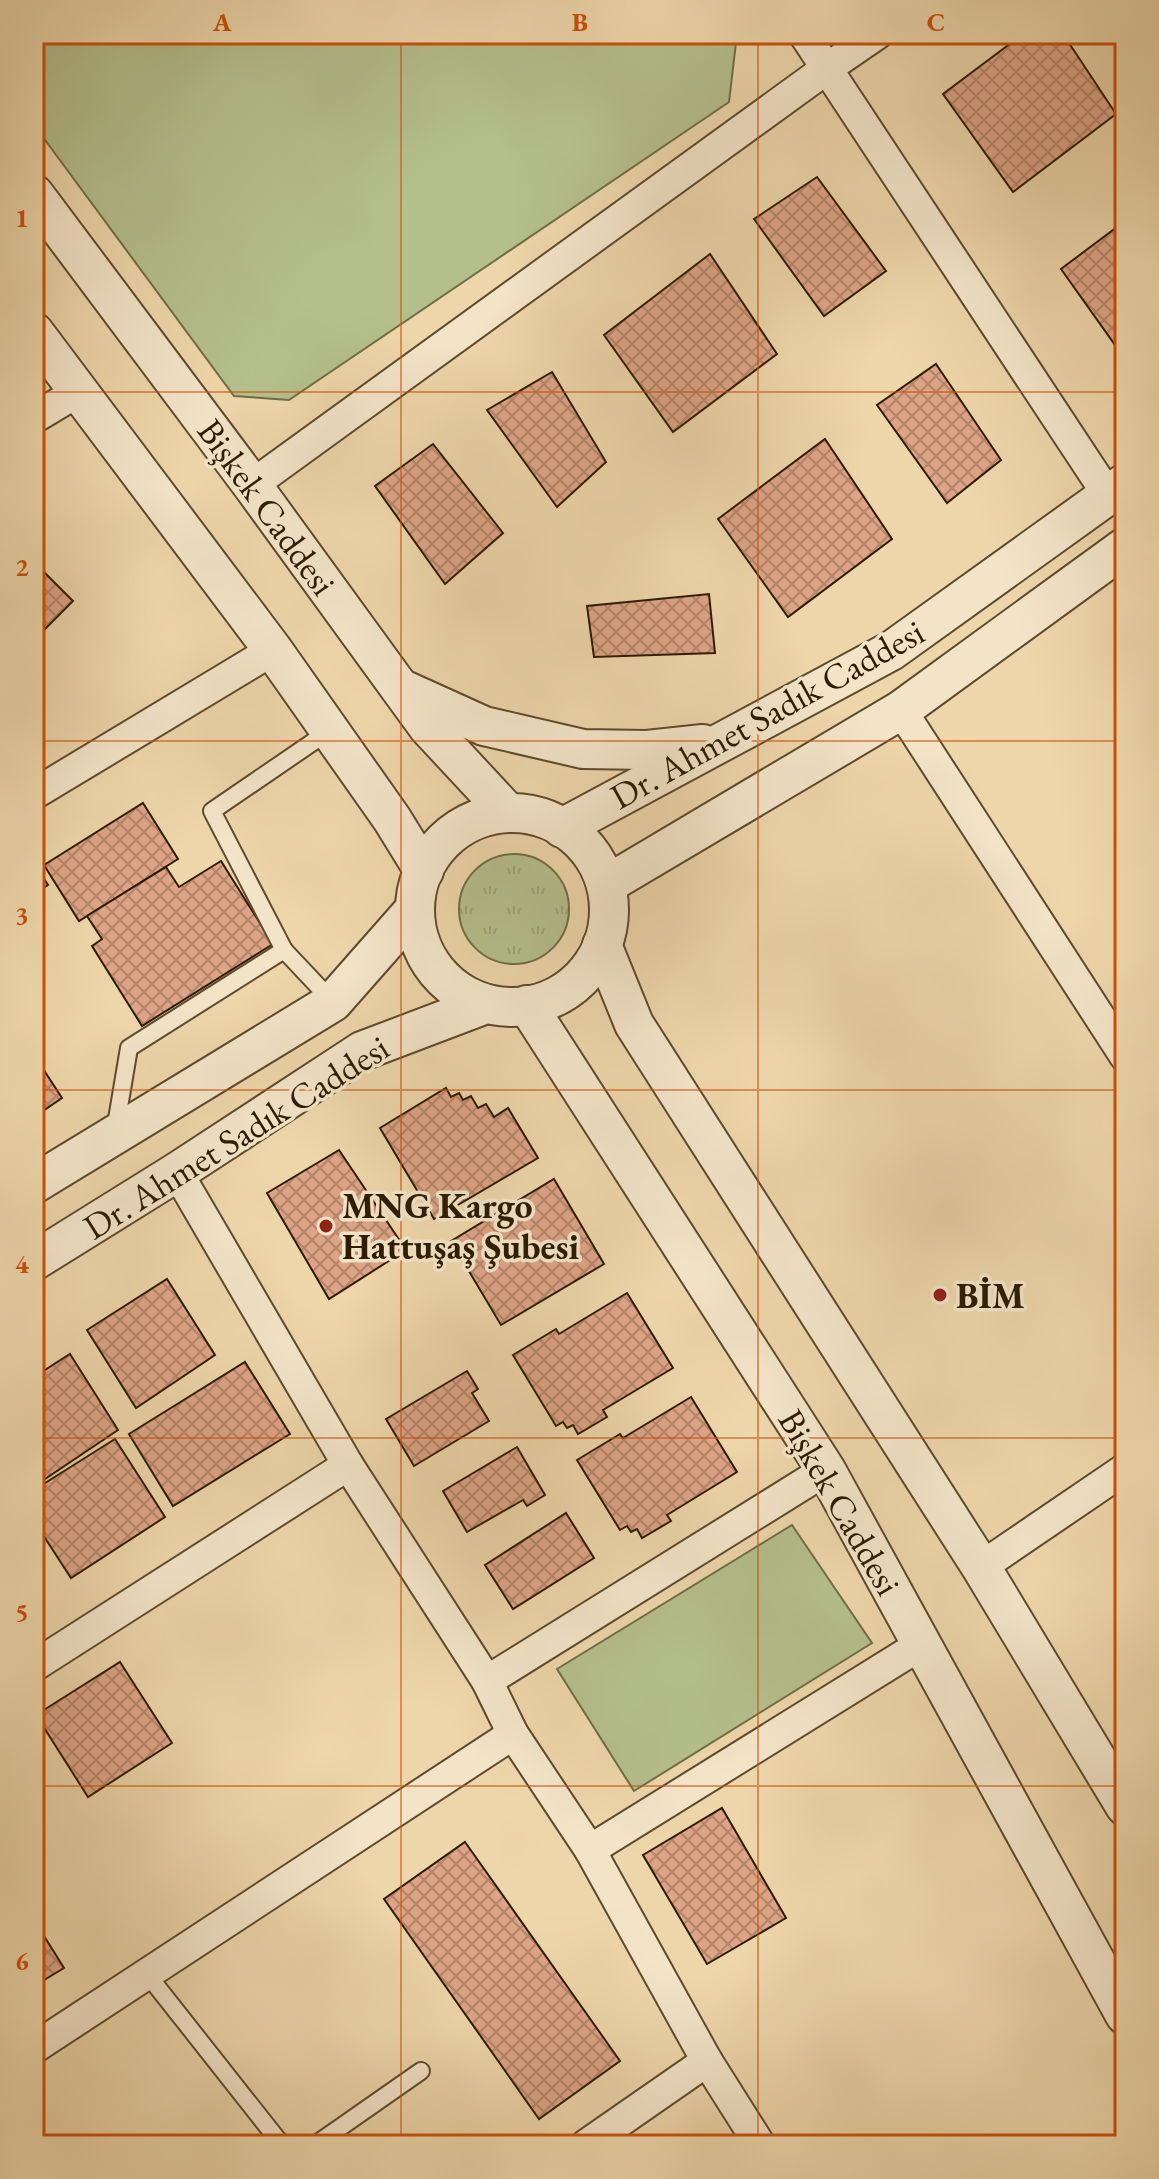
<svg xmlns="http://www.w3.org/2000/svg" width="1159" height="2179" viewBox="0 0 1159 2179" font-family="'EB Garamond',serif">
<defs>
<pattern id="grass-tufts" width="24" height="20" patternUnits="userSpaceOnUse" patternTransform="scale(2)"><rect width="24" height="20" fill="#b4bf8c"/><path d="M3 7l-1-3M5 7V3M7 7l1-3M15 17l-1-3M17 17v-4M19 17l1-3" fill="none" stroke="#9ba477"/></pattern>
<pattern id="building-cross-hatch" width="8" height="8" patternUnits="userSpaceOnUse" patternTransform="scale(2)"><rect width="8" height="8" fill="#dda485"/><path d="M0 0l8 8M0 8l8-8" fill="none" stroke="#b4856b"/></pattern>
</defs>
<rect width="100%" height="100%" fill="#edd6aa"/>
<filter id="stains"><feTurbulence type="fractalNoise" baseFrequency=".0025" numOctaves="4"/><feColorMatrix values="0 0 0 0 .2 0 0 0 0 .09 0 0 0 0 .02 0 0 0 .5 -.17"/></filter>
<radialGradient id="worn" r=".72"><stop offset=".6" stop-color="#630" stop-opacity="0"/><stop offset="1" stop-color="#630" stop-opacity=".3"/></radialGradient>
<!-- grass -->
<circle fill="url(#grass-tufts)" stroke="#706d47" stroke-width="2" cx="514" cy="909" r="55"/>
<!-- park -->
<g fill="#b4bf8c" stroke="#706d47" stroke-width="2">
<path d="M 34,34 L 737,34 L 729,102 L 289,400 L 234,396 L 34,125 Z"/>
<path d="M 792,1525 L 872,1643 L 634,1791 L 557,1669 Z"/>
</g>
<!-- building -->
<g fill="url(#building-cross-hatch)" stroke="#2d1b02" stroke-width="2">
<path d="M 1023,34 L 1063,34 L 1116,114 L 1013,192 L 943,94 Z"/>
<path d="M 817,177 L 886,271 L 824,316 L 754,219 Z"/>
<path d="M 1125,221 L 1125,359 L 1061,269 Z"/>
<path d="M 710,254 L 777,354 L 673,432 L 604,335 Z"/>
<path d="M 936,364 L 1001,460 L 947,503 L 877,405 Z"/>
<path d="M 552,372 L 606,462 L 557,507 L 487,410 Z"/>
<path d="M 825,439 L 892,539 L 788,617 L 718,519 Z"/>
<path d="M 433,444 L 503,533 L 445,584 L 375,486 Z"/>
<path d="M 34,562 L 73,601 L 34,640 Z"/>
<path d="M 709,594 L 715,653 L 594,657 L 587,606 Z"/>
<path d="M 143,803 L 178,859 L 79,921 L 44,865 Z"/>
<path d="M 221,861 L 273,944 L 142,1026 L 92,946 L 102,939 L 87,916 L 166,867 L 179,887 Z"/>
<path d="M 34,863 L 48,885 L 34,894 Z"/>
<path d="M 34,1055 L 62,1098 L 34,1117 Z"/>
<path d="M 446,1088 L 451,1097 L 459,1093 L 463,1100 L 471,1096 L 478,1108 L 486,1104 L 494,1117 L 508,1108 L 538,1158 L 434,1219 L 380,1128 Z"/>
<path d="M 339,1150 L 406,1250 L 329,1299 L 267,1193 Z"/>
<path d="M 554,1179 L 604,1264 L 501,1325 L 451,1241 Z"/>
<path d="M 167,1279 L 215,1355 L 136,1408 L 87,1330 Z"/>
<path d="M 627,1293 L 673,1368 L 603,1410 L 607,1417 L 578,1434 L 573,1425 L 567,1428 L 563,1422 L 556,1426 L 513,1355 L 556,1329 L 559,1334 Z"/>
<path d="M 70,1354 L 118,1430 L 39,1483 L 34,1475 L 34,1377 Z"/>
<path d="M 245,1362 L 290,1434 L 173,1506 L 129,1434 Z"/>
<path d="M 467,1371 L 478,1389 L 472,1393 L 489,1421 L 414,1466 L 386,1419 Z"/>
<path d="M 691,1397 L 737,1472 L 667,1515 L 671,1521 L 642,1538 L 637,1529 L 631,1532 L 627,1526 L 620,1530 L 577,1460 L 620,1434 L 623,1438 Z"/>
<path d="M 115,1439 L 165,1517 L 71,1578 L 34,1521 L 34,1490 Z"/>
<path d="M 517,1447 L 545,1495 L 527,1506 L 523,1500 L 467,1532 L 443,1491 Z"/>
<path d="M 566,1513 L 594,1558 L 513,1609 L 485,1565 Z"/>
<path d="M 120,1662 L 172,1743 L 88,1797 L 36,1715 Z"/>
<path d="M 722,1808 L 786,1918 L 707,1964 L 643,1855 Z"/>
<path d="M 465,1842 L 620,2061 L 539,2119 L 384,1899 Z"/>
<path d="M 34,1920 L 64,1968 L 34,1986 Z"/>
</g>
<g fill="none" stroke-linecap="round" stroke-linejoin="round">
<defs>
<g id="service">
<path d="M 284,950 L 212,811 L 329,731"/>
<path d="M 115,1131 L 129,1048 L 284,950 L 333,1002"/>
<path d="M 147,1974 L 282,2145"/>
<path d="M 315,2145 L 421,2071"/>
</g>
<g id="minor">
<path d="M 804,34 L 1108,495"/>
<path d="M 34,418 L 79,391"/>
<path d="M 252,485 L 826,69 L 877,34"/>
<path d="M 901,710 L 1125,1056"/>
<path d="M 34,794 L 273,650"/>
<path d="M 177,1172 L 348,1465 L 487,1681 L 513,1734 L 590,1850 L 707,2061 L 760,2145"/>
<path d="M 981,1567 L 1125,1469"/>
<path d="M 34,1666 L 348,1465"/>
<path d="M 487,1681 L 826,1470"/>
<path d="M 590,1850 L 922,1644"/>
<path d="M 34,2048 L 513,1734"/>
<path d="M 586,2145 L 707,2061"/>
</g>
<g id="tertiary">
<path d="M 34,194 L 252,485 L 428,727 L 508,813"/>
<path d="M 34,332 L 273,650 L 392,819 L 424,871"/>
<path d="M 400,688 L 484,726 L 583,749 L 647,750 L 703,744"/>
<circle cx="512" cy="910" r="97"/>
<path d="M 562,828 L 891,651 L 1125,483"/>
<path d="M 606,885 L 901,710 L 1125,547"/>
<path d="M 602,945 L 634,1024 L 981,1567 L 1125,1806"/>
<path d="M 527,1005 L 826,1470 L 1125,2015"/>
<path d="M 34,1184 L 333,1002 L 414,910"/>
<path d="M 34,1261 L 177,1172 L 362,1051 L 486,1004"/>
</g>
</defs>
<!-- service casing -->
<use href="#service" stroke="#5d4a2c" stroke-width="20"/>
<!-- minor casing -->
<use href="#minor" stroke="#5d4a2c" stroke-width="34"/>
<!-- tertiary casing -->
<use href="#tertiary" stroke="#5d4a2c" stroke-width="42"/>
<!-- service -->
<use href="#service" stroke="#f3e4c8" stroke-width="16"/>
<!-- minor -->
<use href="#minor" stroke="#f3e4c8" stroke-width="30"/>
<!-- tertiary -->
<use href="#tertiary" stroke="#f3e4c8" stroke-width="38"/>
</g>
<!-- grid -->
<path fill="none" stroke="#cc500a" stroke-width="2" stroke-opacity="0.55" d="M 401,34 L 401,2145M 758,34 L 758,2145M 34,392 L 1125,392M 34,741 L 1125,741M 34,1090 L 1125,1090M 34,1438 L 1125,1438M 34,1786 L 1125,1786"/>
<!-- markers -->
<g fill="#8f2418" stroke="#f3e4c8" stroke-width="3">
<circle cx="326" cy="1226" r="8"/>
<circle cx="940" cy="1295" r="8"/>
</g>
<g text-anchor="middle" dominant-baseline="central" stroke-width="7" stroke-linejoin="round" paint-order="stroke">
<!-- street labels -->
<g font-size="36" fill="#2d1b02" stroke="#f3e4c8">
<text transform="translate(267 507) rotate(54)">Bişkek Caddesi</text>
<text transform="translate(767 714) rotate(-29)">Dr. Ahmet Sadık Caddesi</text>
<text transform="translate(236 1137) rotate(-32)">Dr. Ahmet Sadık Caddesi</text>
<text transform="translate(840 1502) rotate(60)">Bişkek Caddesi</text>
</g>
<!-- poi labels -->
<g font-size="36" font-weight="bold" fill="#2d1b02" stroke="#f3e4c8" text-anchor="start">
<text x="342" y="1205">MNG Kargo<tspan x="342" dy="41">Hattuşaş Şubesi</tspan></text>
<text x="956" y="1295">BİM</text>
</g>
</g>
<!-- margin -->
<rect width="1159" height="2179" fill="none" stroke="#edd6aa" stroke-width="88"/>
<rect x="44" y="44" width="1071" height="2091" fill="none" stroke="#cc500a" stroke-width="3"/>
<g font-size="26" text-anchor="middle" font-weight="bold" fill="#cc500a">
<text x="222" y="31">A</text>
<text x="580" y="31">B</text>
<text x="936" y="31">C</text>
<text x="22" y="227">1</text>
<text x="22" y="576">2</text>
<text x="22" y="924">3</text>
<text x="22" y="1273">4</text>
<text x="22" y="1621">5</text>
<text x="22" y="1970">6</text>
</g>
<rect width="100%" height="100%" filter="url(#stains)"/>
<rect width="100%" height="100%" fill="url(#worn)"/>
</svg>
